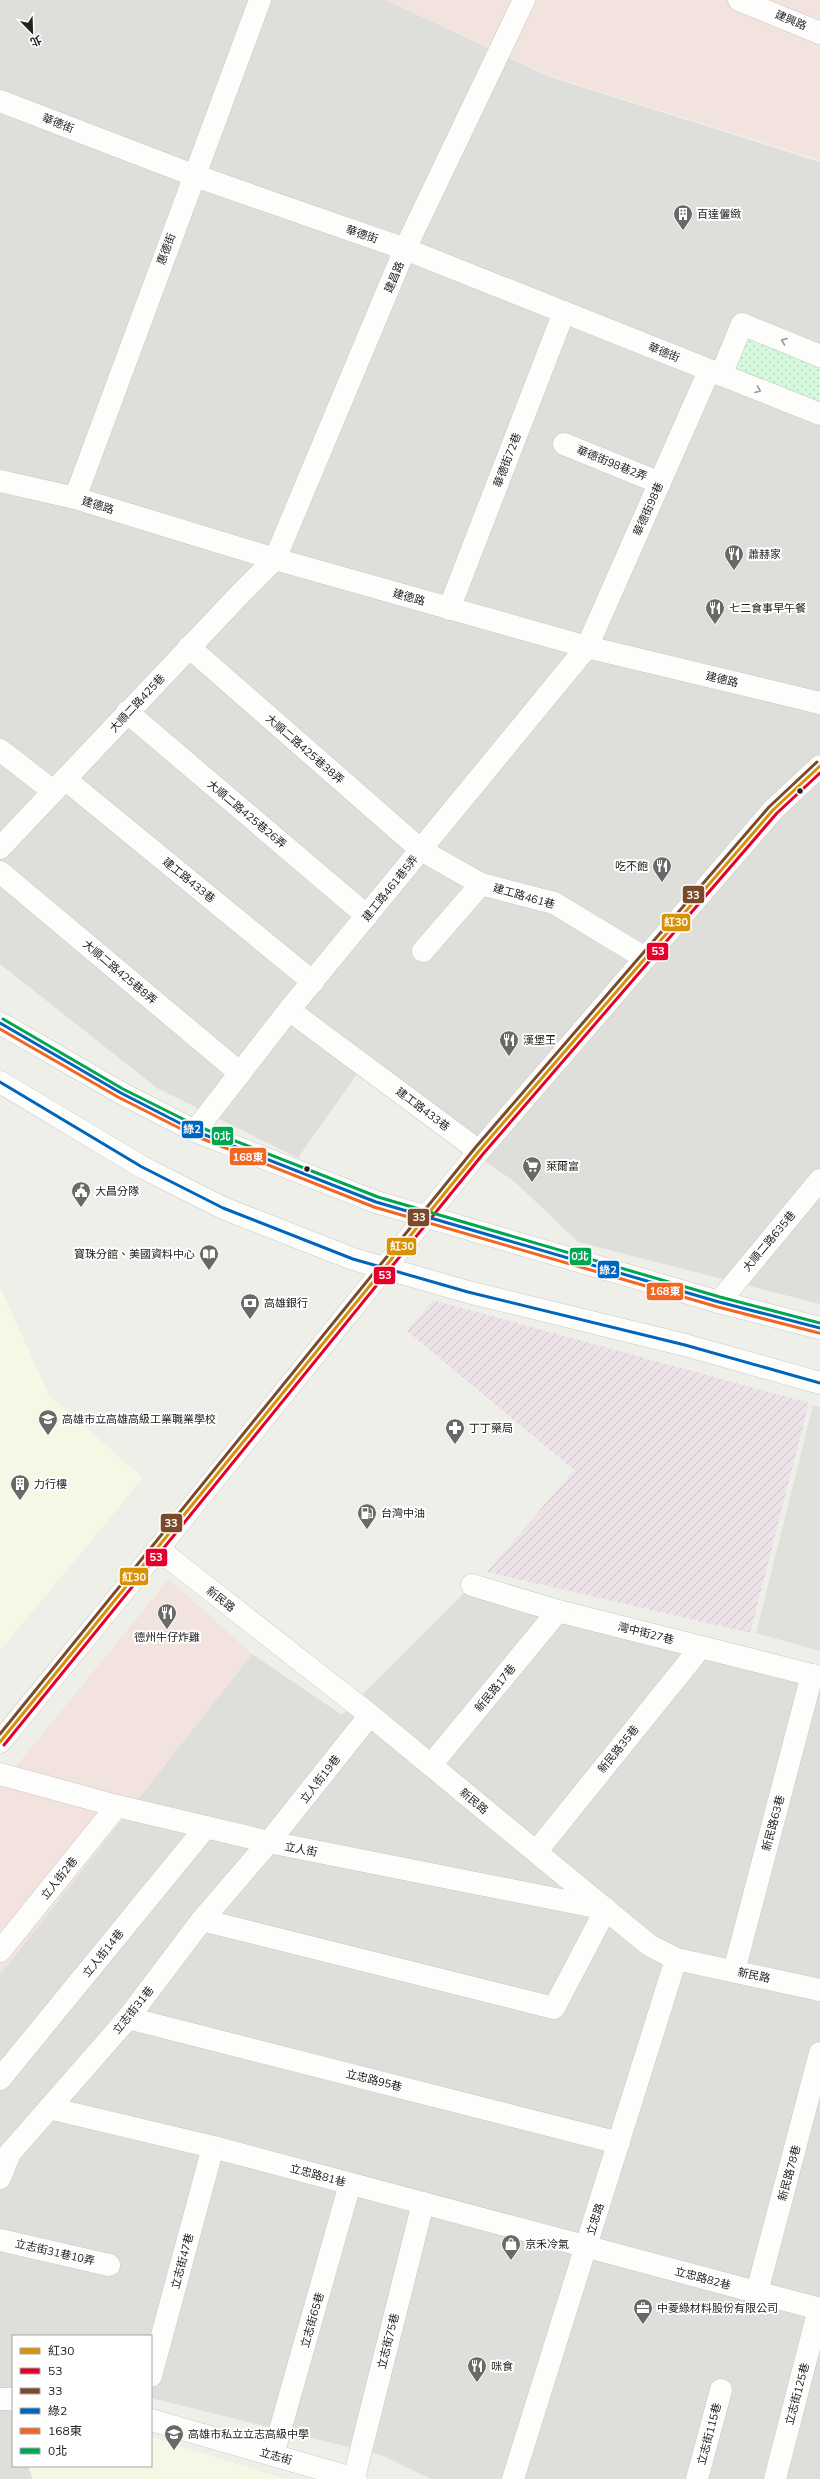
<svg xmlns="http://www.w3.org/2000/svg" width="820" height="2479" viewBox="0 0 820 2479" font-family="Mulish,'Noto Sans TC',sans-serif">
<defs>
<pattern id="industrial-furrows" width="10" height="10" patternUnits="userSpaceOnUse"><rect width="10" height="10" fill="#ede2e8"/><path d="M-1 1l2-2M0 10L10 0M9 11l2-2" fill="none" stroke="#cbc2c7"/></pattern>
<pattern id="park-dots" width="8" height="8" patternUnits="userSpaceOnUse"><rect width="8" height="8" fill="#d6f8db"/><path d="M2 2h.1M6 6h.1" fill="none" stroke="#b7d4bc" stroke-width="1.8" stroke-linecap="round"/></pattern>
</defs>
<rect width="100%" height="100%" fill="#efefea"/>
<!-- residential -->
<g fill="#dededb">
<path d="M 0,0 L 386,0 L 550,77 L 820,162 L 820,1304 L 578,1242 L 515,1182 L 357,1074 L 298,1158 L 157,1088 L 0,964 Z"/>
<path d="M 466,1591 L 820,1683 L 820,2479 L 431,2479 L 381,2455 L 151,2398 L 151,2336 L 13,2336 L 13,2466 L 28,2466 L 33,2479 L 0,2479 L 0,1975 L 252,1654 L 342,1715 Z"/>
</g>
<!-- commercial -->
<g fill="#f2e3de">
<path d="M 386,0 L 820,0 L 820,160 L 550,76 Z"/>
<path d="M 169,1579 L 252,1654 L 0,1975 L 0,1786 Z"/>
</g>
<!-- industrial -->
<path fill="url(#industrial-furrows)" d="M 433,1300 L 809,1403 L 750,1633 L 487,1572 L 574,1470 L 407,1331 Z"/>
<!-- education -->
<g fill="#f6f8e6">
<path d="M 0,1287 L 49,1395 L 143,1478 L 0,1651 Z"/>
<path d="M 151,2437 L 285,2479 L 33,2479 L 28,2466 L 151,2466 Z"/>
</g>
<!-- park -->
<path fill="url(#park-dots)" d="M 745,336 L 820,366 L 820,405 L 731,370 Z"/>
<!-- parking -->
<path fill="#e0e0dd" d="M 813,1405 L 820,1407 L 820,1651 L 756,1633 Z"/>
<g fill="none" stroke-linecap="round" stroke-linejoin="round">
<defs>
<g id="minor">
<path d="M 739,0 L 820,33"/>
<path d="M 0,101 L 193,175 L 405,249 L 820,414"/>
<path d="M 721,375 L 742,324 L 820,356"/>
<path d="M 564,444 L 660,483"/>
<path d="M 0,481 L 75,498 L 275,559 L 587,647 L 820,703"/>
<path d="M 75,498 L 260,0"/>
<path d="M 449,609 L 564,312"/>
<path d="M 189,647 L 421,850 L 481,884 L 554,903 L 645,958"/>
<path d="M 127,712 L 367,916"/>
<path d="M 0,750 L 53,791"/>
<path d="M 65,779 L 313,982"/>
<path d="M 0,848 L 242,592 L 275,559 L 405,249 L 524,0"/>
<path d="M 0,872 L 240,1073"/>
<path d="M 423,951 L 481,884"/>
<path d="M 289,1010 L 479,1151"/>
<path d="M 0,1023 L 121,1093 L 195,1131 L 376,1202 L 719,1302 L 820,1328"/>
<path d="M 0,1082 L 142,1167 L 223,1208 L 353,1259 L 468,1292 L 685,1345 L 820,1383"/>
<path d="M 195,1131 L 289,1010 L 587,647 L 709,371"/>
<path d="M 719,1302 L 820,1180"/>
<path d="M 158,1549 L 370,1715 L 649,1945 L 676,1959 L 820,1990"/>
<path d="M 472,1585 L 558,1611 L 820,1677"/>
<path d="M 0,1742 L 158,1549 L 479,1151 L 773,810 L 820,766"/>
<path d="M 431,1765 L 558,1611"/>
<path d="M 0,1774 L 117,1806 L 269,1842 L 606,1909 L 554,2008 L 202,1920"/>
<path d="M 536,1852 L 701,1647"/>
<path d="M 0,1951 L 117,1806"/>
<path d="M 734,1971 L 812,1675"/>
<path d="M 128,2018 L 619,2143"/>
<path d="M 0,2079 L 206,1827"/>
<path d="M 49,2108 L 213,2147 L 820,2309"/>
<path d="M 0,2178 L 10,2153 L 128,2018 L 202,1920 L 269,1842 L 370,1715"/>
<path d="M 0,2240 L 109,2265"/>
<path d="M 757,2292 L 820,2053"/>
<path d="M 151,2376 L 213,2147"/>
<path d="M 0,2399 L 13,2399"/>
<path d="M 151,2420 L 356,2479"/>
<path d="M 273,2455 L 350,2184"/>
<path d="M 354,2478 L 423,2203"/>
<path d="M 513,2479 L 676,1959"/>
<path d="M 697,2479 L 721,2390"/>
<path d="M 775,2479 L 819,2309"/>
</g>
</defs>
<!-- minor casing -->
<use href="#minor" stroke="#c8c8c6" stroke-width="23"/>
<!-- minor -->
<use href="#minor" stroke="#fdfdfc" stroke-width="22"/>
<defs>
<path id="bus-1" d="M 0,1742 L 479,1151 L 773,810 L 820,766"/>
<path id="bus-2" d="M 4,1745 L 483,1154 L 777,813 L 820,773"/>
<path id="bus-3" d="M 0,1734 L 475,1148 L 769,807 L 817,762"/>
<g id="bus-4">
<path d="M 0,1023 L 121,1093 L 195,1131 L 376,1202 L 719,1302 L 820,1328"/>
<path d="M 0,1082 L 142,1167 L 223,1208 L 353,1259 L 468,1292 L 685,1345 L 820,1383"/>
</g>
<path id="bus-5" d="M 0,1029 L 118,1097 L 193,1135 L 374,1207 L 718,1307 L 819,1333"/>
<path id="bus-6" d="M 3,1019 L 123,1089 L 197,1126 L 378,1197 L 720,1297 L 820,1323"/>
</defs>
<!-- bus-1 casing -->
<use href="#bus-1" stroke="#fff" stroke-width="6"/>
<!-- bus-2 casing -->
<use href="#bus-2" stroke="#fff" stroke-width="6"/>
<!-- bus-3 casing -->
<use href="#bus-3" stroke="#fff" stroke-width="6"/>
<!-- bus-4 casing -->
<use href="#bus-4" stroke="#fff" stroke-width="6"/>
<!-- bus-5 casing -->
<use href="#bus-5" stroke="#fff" stroke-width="6"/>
<!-- bus-6 casing -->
<use href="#bus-6" stroke="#fff" stroke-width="6"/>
<!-- bus-1 -->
<use href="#bus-1" stroke="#d79205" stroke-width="3"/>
<!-- bus-2 -->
<use href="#bus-2" stroke="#e4002b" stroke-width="3"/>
<!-- bus-3 -->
<use href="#bus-3" stroke="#7a4b2a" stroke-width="3"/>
<!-- bus-4 -->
<use href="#bus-4" stroke="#0065bd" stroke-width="3"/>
<!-- bus-5 -->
<use href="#bus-5" stroke="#f26522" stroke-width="3"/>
<!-- bus-6 -->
<use href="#bus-6" stroke="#00a651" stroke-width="3"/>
</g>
<!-- one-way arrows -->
<defs><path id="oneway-chevron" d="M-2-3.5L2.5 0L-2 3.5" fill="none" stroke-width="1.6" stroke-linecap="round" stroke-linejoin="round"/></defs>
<g stroke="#9a9a99">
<use href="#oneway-chevron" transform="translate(784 341) rotate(-158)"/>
<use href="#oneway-chevron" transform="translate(758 390) rotate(21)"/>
</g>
<!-- icons -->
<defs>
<symbol id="building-pin" viewBox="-11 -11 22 30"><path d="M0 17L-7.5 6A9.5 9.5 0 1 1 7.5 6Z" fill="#696967" stroke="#fff"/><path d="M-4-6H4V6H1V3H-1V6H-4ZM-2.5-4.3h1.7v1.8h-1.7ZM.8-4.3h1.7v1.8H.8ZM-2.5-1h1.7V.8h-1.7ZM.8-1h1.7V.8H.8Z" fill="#fff"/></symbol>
<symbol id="restaurant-pin" viewBox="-11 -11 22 30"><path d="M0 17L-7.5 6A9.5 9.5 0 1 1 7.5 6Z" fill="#696967" stroke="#fff"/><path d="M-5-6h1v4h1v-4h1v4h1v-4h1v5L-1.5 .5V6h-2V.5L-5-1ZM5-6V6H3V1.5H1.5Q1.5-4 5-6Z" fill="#fff"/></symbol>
<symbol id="supermarket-pin" viewBox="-11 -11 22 30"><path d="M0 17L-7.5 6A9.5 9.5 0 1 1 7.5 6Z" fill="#696967" stroke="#fff"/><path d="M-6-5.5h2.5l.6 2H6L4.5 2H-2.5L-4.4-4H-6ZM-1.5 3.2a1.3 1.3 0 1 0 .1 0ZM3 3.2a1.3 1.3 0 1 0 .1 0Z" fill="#fff"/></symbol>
<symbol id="civic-pin" viewBox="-11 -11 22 30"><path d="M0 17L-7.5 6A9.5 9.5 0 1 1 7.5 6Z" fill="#696967" stroke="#fff"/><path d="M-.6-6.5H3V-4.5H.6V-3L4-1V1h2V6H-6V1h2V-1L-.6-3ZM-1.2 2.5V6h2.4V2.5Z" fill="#fff"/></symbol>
<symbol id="library-pin" viewBox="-11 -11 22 30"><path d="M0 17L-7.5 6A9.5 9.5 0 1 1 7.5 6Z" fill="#696967" stroke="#fff"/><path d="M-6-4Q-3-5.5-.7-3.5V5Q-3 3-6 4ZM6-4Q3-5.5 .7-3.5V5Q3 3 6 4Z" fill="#fff"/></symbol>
<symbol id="bank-pin" viewBox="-11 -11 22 30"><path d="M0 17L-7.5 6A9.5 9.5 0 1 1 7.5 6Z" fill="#696967" stroke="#fff"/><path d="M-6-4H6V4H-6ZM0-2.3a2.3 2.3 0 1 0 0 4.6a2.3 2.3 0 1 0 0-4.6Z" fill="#fff"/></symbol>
<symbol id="school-pin" viewBox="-11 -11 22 30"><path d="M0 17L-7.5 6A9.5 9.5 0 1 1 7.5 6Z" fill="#696967" stroke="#fff"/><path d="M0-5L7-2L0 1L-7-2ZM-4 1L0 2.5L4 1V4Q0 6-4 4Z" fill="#fff"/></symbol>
<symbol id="pharmacy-pin" viewBox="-11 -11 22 30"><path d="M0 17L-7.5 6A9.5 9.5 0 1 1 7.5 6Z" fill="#696967" stroke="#fff"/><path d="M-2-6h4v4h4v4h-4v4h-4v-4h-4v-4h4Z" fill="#fff"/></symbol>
<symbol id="fuel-pin" viewBox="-11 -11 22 30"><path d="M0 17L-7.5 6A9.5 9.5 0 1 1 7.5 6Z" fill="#696967" stroke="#fff"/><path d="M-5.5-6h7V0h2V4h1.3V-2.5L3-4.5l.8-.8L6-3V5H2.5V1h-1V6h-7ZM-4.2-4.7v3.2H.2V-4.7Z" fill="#fff"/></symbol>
<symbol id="shop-pin" viewBox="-11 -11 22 30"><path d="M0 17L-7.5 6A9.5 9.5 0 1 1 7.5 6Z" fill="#696967" stroke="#fff"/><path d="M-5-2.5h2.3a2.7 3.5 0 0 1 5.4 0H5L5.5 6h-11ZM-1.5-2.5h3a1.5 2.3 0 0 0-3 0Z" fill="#fff"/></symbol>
<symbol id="office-pin" viewBox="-11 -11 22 30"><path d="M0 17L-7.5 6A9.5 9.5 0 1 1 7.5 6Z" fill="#696967" stroke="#fff"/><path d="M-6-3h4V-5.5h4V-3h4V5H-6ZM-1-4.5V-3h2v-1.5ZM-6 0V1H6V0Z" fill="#fff"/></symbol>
</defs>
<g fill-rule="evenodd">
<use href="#building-pin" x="672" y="203" width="22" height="30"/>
<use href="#restaurant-pin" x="723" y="543" width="22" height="30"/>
<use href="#restaurant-pin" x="704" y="597" width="22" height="30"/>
<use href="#restaurant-pin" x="651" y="855" width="22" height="30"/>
<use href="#restaurant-pin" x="498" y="1029" width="22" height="30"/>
<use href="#supermarket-pin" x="521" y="1155" width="22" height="30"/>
<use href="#civic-pin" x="70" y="1180" width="22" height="30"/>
<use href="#library-pin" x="198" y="1243" width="22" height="30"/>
<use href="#bank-pin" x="239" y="1292" width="22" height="30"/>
<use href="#school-pin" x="37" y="1408" width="22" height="30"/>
<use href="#pharmacy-pin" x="444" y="1417" width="22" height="30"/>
<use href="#building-pin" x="9" y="1473" width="22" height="30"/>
<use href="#fuel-pin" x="356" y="1502" width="22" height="30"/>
<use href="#restaurant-pin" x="156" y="1602" width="22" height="30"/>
<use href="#shop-pin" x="500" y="2233" width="22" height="30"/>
<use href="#office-pin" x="632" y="2297" width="22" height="30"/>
<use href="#restaurant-pin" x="466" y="2355" width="22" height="30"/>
<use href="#school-pin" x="163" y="2423" width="22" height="30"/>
</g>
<!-- markers -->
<g fill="#212121" stroke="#fff" stroke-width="1.5">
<circle cx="800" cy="791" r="3.5"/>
<circle cx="307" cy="1169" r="3.5"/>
</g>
<g text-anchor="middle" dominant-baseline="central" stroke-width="4" stroke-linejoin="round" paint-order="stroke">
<!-- street labels -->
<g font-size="11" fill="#212121" stroke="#fff">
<text transform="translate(791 20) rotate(23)">建興路</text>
<text transform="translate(58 123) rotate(21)">華德街</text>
<text transform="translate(362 234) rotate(19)">華德街</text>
<text transform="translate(166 249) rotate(-70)">惠德街</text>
<text transform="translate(394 277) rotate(-67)">建昌路</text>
<text transform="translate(664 352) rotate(22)">華德街</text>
<text transform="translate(507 460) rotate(-69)">華德街72巷</text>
<text transform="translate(612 463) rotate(22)">華德街98巷2弄</text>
<text transform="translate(98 505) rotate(17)">建德路</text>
<text transform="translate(648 509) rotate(-66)">華德街98巷</text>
<text transform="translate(409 597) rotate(16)">建德路</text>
<text transform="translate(722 679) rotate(13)">建德路</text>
<text transform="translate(137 703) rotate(-47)">大順二路425巷</text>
<text transform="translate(305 749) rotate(41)">大順二路425巷38弄</text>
<text transform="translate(247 814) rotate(40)">大順二路425巷26弄</text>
<text transform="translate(189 880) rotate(39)">建工路433巷</text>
<text transform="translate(390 888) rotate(-51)">建工路461巷5弄</text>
<text transform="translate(524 896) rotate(16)">建工路461巷</text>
<text transform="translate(120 972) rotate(40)">大順二路425巷8弄</text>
<text transform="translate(423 1109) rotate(37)">建工路433巷</text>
<text transform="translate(769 1241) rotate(-50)">大順二路635巷</text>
<text transform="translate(221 1599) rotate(38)">新民路</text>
<text transform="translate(646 1633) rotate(14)">灣中街27巷</text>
<text transform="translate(495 1688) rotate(-51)">新民路17巷</text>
<text transform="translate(618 1749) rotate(-51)">新民路35巷</text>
<text transform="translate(320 1779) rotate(-52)">立人街19巷</text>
<text transform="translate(474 1801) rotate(40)">新民路</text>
<text transform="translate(773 1823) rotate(-75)">新民路63巷</text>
<text transform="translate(301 1849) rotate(11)">立人街</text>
<text transform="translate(59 1878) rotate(-51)">立人街2巷</text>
<text transform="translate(103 1953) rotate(-51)">立人街14巷</text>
<text transform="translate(754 1975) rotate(12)">新民路</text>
<text transform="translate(133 2010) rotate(-51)">立志街31巷</text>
<text transform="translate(374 2080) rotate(14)">立忠路95巷</text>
<text transform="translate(789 2173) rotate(-75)">新民路78巷</text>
<text transform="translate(318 2175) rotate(15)">立忠路81巷</text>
<text transform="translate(595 2219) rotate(-72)">立忠路</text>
<text transform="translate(55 2252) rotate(13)">立志街31巷10弄</text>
<text transform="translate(182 2261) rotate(-75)">立志街47巷</text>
<text transform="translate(703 2278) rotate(15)">立忠路82巷</text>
<text transform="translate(312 2320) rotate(-74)">立志街65巷</text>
<text transform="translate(388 2341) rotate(-76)">立志街75巷</text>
<text transform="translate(797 2394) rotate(-75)">立志街125巷</text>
<text transform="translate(709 2434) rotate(-75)">立志街115巷</text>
<text transform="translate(276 2456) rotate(16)">立志街</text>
</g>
<!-- poi labels -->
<g font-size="11" fill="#212121" stroke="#fff" text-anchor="start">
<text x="697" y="214">百達儷緻</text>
<text x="748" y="554">蕭赫家</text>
<text x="729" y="608">七二食事早午餐</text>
<text x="648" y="866" text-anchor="end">吃不飽</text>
<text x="523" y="1040">漢堡王</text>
<text x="546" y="1166">萊爾富</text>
<text x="95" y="1191">大昌分隊</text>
<text x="195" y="1254" text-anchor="end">寶珠分館、美國資料中心</text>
<text x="264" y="1303">高雄銀行</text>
<text x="62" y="1419">高雄市立高雄高級工業職業學校</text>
<text x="469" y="1428">丁丁藥局</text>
<text x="34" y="1484">力行樓</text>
<text x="381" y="1513">台灣中油</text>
<text x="167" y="1637" text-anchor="middle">德州牛仔炸雞</text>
<text x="525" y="2244">京禾冷氣</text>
<text x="657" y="2308">中菱綠材料股份有限公司</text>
<text x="491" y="2366">咪食</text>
<text x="188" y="2434">高雄市私立立志高級中學</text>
</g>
</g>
<g stroke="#fff" stroke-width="1.5">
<rect x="682" y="885" width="23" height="19" rx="4" fill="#7a4b2a"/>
<rect x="661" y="913" width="30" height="19" rx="4" fill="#d79205"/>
<rect x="646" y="942" width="23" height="19" rx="4" fill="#e4002b"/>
<rect x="181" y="1120" width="23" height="19" rx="4" fill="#0065bd"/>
<rect x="211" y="1126" width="23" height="20" rx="4" fill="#00a651"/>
<rect x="229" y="1147" width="38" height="19" rx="4" fill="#f26522"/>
<rect x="407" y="1208" width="23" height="19" rx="4" fill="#7a4b2a"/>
<rect x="386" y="1237" width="31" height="19" rx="4" fill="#d79205"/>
<rect x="569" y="1247" width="23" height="19" rx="4" fill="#00a651"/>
<rect x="597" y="1260" width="23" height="19" rx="4" fill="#0065bd"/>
<rect x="373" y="1266" width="23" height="19" rx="4" fill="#e4002b"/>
<rect x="646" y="1282" width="38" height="19" rx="4" fill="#f26522"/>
<rect x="160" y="1513" width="23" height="20" rx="4" fill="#7a4b2a"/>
<rect x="145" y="1548" width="23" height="19" rx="4" fill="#e4002b"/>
<rect x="119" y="1567" width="30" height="19" rx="4" fill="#d79205"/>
</g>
<g font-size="11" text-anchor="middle" font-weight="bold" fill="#fff">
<text x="693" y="899">33</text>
<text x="676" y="926">紅30</text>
<text x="658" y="955">53</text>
<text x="192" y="1133">綠2</text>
<text x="222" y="1140">0北</text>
<text x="248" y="1161">168東</text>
<text x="419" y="1221">33</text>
<text x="402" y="1250">紅30</text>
<text x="580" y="1260">0北</text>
<text x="608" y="1274">綠2</text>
<text x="385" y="1279">53</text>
<text x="665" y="1295">168東</text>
<text x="171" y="1527">33</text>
<text x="156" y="1561">53</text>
<text x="134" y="1581">紅30</text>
</g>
<!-- legend -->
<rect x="12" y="2335" width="140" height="132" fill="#ffffff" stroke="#a6a6a6"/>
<rect x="20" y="2348" width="20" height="6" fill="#d79205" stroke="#a6a6a6"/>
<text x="48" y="2355" font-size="12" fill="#212121">紅30</text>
<rect x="20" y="2368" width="20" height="6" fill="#e4002b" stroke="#a6a6a6"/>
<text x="48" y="2375" font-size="12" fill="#212121">53</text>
<rect x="20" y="2388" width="20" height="6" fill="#7a4b2a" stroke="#a6a6a6"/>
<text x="48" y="2395" font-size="12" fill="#212121">33</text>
<rect x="20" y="2408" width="20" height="6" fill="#0065bd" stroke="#a6a6a6"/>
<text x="48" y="2415" font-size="12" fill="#212121">綠2</text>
<rect x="20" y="2428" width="20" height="6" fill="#f26522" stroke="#a6a6a6"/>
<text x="48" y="2435" font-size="12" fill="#212121">168東</text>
<rect x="20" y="2448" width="20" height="6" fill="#00a651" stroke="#a6a6a6"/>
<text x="48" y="2455" font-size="12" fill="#212121">0北</text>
<!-- north arrow -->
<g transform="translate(32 32) rotate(157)" stroke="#ffffff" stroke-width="3" paint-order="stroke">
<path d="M0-3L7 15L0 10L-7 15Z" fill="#212121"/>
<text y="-6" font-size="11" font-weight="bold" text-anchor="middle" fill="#212121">北</text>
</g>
</svg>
